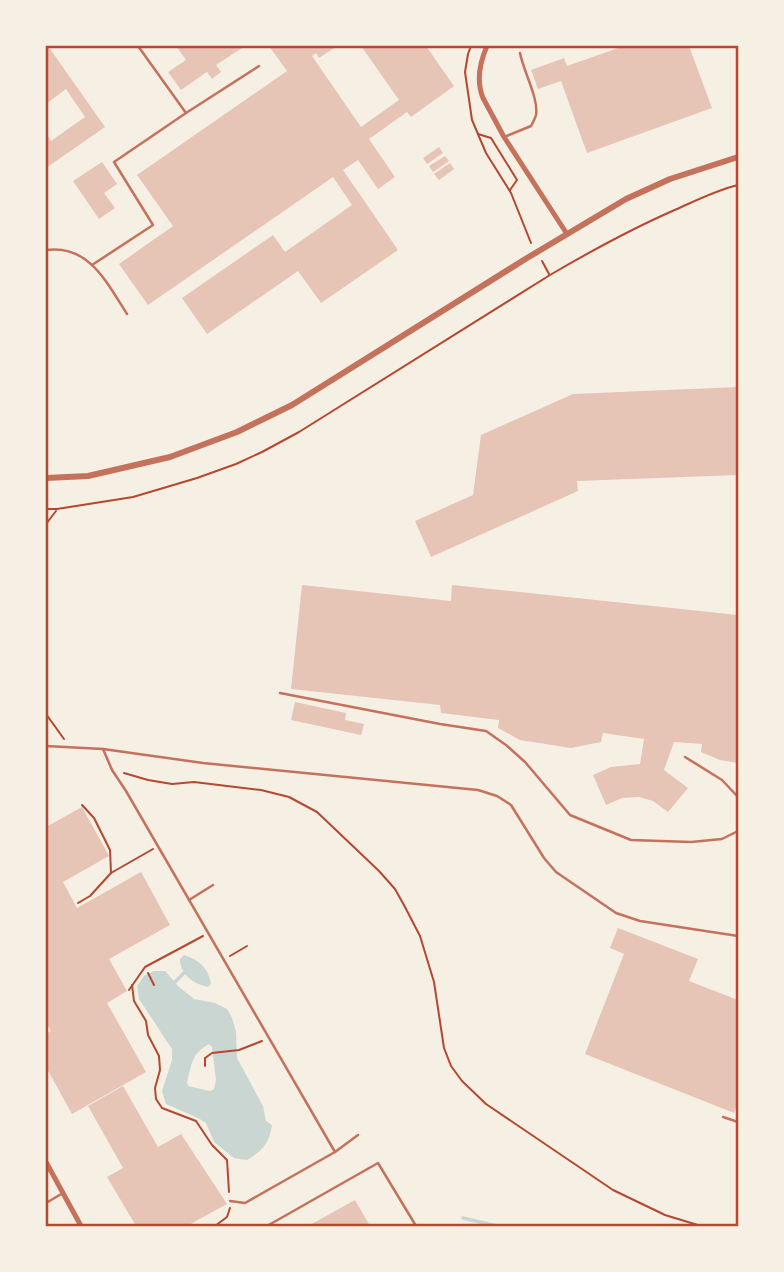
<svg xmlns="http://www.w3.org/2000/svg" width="784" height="1272" viewBox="0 0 784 1272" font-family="Montserrat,sans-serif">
<rect width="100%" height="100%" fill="#f6efe4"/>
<!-- water -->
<g fill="#c9d6d2" fill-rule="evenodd">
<path d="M 184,955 C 200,960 208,968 211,984 L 208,987 C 193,984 180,974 180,959 Z"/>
<path d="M 154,971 L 165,971 L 179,987 L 194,999 L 215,1003 L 227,1009 L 232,1018 L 236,1032 L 237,1058 L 263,1106 L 266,1121 L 272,1125 C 269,1144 263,1150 247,1160 L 234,1158 L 214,1142 L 206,1123 L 198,1118 L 166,1104 L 162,1091 L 172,1060 L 172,1049 L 139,999 L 137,986 L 144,976 ZM 209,1044 L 212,1047 L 216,1080 L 214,1089 L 210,1091 L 188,1086 L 187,1082 C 192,1064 191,1054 209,1044 Z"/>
</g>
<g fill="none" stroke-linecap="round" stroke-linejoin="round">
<!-- stream -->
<g stroke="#c9d6d2" stroke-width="3.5">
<path d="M 175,982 L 184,973"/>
<path d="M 463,1218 L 497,1226"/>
</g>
</g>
<!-- building -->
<g fill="#e6c5b7">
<path d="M 46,46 L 48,46 L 105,127 L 46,168 L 46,133 L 51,141 L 85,117 L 66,89 L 46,104 L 46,66 L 48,64 L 46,60 Z"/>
<path d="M 176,46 L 202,46 L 203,47 L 206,46 L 245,46 L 216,65 L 221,72 L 212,79 L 207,72 L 181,90 L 168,72 L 186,60 Z"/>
<path d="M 269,46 L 337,46 L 319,58 L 316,53 L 312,56 L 361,127 L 399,100 L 361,46 L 426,46 L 454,86 L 411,117 L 407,112 L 369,139 L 395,177 L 378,189 L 358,160 L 343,170 L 398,250 L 321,303 L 298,271 L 207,334 L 182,298 L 273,235 L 285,252 L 352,205 L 333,177 L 148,305 L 119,264 L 173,226 L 137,175 L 287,71 Z"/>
<path d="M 624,46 L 689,46 L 712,108 L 587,153 L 561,81 L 538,89 L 531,70 L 564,58 L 567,66 Z"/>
<path d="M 439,147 L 443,153 L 427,164 L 423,158 Z"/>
<path d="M 445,156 L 449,161 L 433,172 L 429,166 Z"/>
<path d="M 102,162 L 117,184 L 104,193 L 115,208 L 99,219 L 73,181 Z"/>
<path d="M 450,163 L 454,169 L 439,180 L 434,174 Z"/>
<path d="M 738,387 L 738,475 L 577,481 L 578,491 L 431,557 L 415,521 L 473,495 L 481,435 L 573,394 Z"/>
<path d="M 302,585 L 451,601 L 452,585 L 738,615 L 738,763 L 720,760 L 701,752 L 702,744 L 674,742 L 664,770 L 688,788 L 668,812 L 653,801 L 639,797 L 622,798 L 606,805 L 593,775 L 611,767 L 640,764 L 644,739 L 603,733 L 601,742 L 571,748 L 520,740 L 498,728 L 499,720 L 441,713 L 440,705 L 291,689 Z"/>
<path d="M 295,702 L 346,713 L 345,720 L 364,724 L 361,735 L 291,720 Z"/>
<path d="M 82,807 L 109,856 L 63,882 L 77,908 L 141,872 L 170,925 L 109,959 L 127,991 L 107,1003 L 146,1072 L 72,1114 L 46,1067 L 46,1034 L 51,1031 L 46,1022 L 46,827 Z"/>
<path d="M 618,928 L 698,959 L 689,981 L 738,1000 L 738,1101 L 734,1113 L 585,1054 L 624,954 L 610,948 Z"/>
<path d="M 123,1086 L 158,1147 L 181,1134 L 227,1204 L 187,1226 L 136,1226 L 107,1177 L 123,1168 L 88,1106 Z"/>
<path d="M 355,1200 L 370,1226 L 308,1226 Z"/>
</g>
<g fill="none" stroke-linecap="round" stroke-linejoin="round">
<!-- path -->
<g stroke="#b5482f" stroke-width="2">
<path d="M 471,46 L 468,54 L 465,72 L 472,120 L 486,153 L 511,193 L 531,243"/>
<path d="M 478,134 L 491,138 L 517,180 L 510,190"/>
<path d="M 542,261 L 549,274"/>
<path d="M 46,509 L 57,509 L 133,497 L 197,478 L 236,464 L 262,452 L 299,432 L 550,275 C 591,251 633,228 677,209 C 697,200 717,190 738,185"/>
<path d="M 46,524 L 56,511"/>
<path d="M 46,714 L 64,739"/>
<path d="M 124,773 L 148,780 L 172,784 L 194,782 L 261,790 L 289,797 L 317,812 L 379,871 L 395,889 L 405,907 L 420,936 L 434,982 L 444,1048 L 451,1066 L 462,1081 L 486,1104 L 613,1190 L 665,1215 L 701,1226"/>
<path d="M 82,805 L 94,818 L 110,850 L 111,873"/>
<path d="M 78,903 L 90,896 L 111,873 L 153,849"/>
<path d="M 230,956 L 247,946"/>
<path d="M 148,973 L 154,985"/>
<path d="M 132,985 L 134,1001 L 146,1021 L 148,1035 L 159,1056 L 160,1070 L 155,1088 L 156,1099 L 162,1108 L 196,1121 L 212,1145 L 227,1160 L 229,1192"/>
<path d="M 129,990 L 145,967 L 203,936"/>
<path d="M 205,1066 L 205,1058 L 212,1053 L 239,1050 L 262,1041"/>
<path d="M 215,1226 L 227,1217 L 230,1208"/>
</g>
<!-- service -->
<g stroke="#c5725c" stroke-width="2.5">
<path d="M 186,113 L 259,66"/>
<path d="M 504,137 L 531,126 C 533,122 535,119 536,115 C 539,99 523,70 520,53"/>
<path d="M 46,250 C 89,244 107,283 127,314"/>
<path d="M 92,265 L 153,225 L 114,162 L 186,113 L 138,46"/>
<path d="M 280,693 L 440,724 L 486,731 L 506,745 L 525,762 L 570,815 L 631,840 L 691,842 L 722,839 L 738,831"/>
<path d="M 46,746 L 103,749 L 203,763 L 478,790 L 497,796 L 511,805 L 544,858 L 556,872 L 616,913 L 640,921 L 738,936"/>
<path d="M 103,749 L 112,770 L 126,791 L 335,1152 L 358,1135"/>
<path d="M 685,757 L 722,780 L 738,797"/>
<path d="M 189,900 L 213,885"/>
<path d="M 723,1117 L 738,1122"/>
<path d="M 230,1201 L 245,1203 L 335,1152"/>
<path d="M 46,1203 L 63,1193"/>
<path d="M 267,1226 L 378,1163 L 416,1226"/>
</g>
<!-- minor -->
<g stroke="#c5725c" stroke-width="5">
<path d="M 487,46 C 480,62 476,81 483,98 L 504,137 L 567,234"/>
<path d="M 46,1162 L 81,1226"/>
</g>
<!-- tertiary -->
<path stroke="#c5725c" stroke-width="6" d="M 46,478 L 88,476 L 170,457 L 237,432 L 292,405 L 527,258 L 626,199 L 670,179 L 738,157"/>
</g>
<!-- border -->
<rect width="784" height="1272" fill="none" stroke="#f6efe4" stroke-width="94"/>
<rect x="47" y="47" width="690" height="1178" fill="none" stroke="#b5482f" stroke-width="2.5"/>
</svg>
